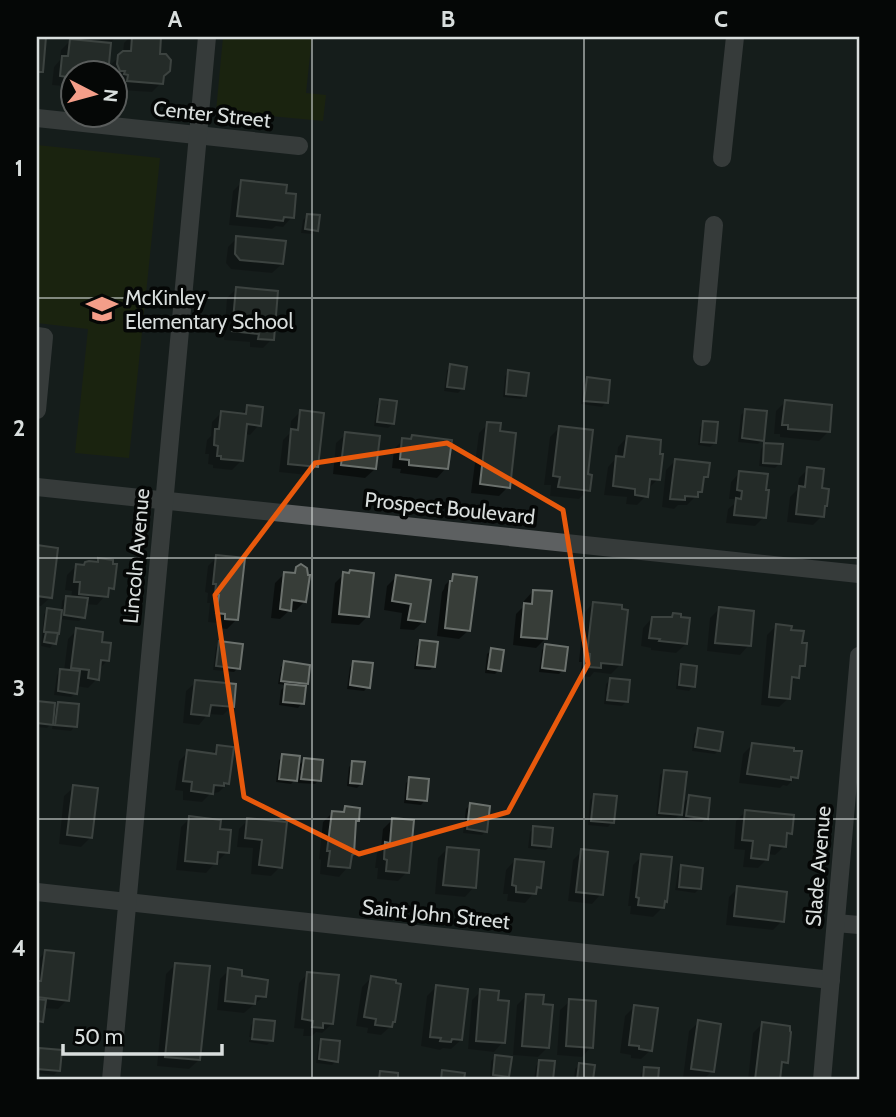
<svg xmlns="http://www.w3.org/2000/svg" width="896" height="1117" viewBox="0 0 896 1117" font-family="Cabin,sans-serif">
<rect width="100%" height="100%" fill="#161d1c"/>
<!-- green -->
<g fill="#202a02">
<path d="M 223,37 L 312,37 L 306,93 L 326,95 L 323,121 L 216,111 Z"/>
<path d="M 37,145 L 160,158 L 129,458 L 75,453 L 88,329 L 37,323 Z"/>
</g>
<!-- shadow -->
<g fill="#0007">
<path d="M 100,37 L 116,37 L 112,41 L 100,40 Z"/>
<path d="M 130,37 L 159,37 L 158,55 L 162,77 L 161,83 L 152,92 L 119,90 L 120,83 L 116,83 L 116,74 L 74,74 L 74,87 L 52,85 L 54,67 L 60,60 L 61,50 L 70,41 L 106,69 L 123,53 L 124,43 Z"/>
<path d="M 242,182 L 284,195 L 292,217 L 283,227 L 276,226 L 272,229 L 229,225 L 233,191 Z"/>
<path d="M 307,216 L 316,230 L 312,234 L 301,233 L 303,220 Z"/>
<path d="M 237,238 L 282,264 L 272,273 L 231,269 L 226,263 L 228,247 Z"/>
<path d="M 236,289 L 272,339 L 263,348 L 250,347 L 250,342 L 224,340 L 227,298 Z"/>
<path d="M 451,366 L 463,388 L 458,393 L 444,391 L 447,370 Z"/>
<path d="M 509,372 L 525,395 L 521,399 L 503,397 L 505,376 Z"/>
<path d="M 588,379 L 606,402 L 602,407 L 581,404 L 583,383 Z"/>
<path d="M 381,401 L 393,424 L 388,428 L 374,426 L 377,405 Z"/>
<path d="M 785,402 L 828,432 L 819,441 L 780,437 L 780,434 L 774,434 L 776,411 Z"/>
<path d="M 248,407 L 259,425 L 250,435 L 244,434 L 241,461 L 232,470 L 213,468 L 213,465 L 208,464 L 209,454 L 205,454 L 207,440 L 211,436 L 212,422 L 221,413 L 240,415 Z"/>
<path d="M 745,411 L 762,440 L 758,444 L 738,442 L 741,415 Z"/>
<path d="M 300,412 L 316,466 L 307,475 L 279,472 L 283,440 L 290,433 L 291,421 Z"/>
<path d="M 704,423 L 715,443 L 710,447 L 698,445 L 700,427 Z"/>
<path d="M 488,424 L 508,487 L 499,496 L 471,493 L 479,433 Z"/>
<path d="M 559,428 L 588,490 L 579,499 L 550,496 L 551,485 L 544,485 L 550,437 Z"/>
<path d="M 346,434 L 375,469 L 365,478 L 333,474 L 336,443 Z"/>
<path d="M 412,437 L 446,468 L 437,478 L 400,473 L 401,469 L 392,468 L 394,449 L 403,440 L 409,440 Z"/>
<path d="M 627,437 L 658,479 L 649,488 L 646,496 L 637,505 L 626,504 L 627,497 L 604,495 L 608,467 L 617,457 L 618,447 Z"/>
<path d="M 765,444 L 779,464 L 775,468 L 759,466 L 761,449 Z"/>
<path d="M 675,461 L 707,476 L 702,481 L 700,492 L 687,505 L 678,505 L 674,509 L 662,507 L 666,470 Z"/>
<path d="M 808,469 L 820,490 L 823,508 L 822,516 L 813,525 L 787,522 L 790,497 L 797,490 L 799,478 Z"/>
<path d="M 740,472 L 764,517 L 755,526 L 726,523 L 728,509 L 734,504 L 734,499 L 729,499 L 731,482 Z"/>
<path d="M 37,547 L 56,549 L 51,597 L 41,606 L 37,606 Z"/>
<path d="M 217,557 L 236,620 L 227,629 L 217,628 L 217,623 L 208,622 L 210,603 L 207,603 L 208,593 L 205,592 L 208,566 Z"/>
<path d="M 99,560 L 112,588 L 97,605 L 85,604 L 84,617 L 79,621 L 59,619 L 54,643 L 50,648 L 41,646 L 44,614 L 48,610 L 61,612 L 62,601 L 66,597 L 71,598 L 72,591 L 65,590 L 67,575 L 76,566 L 83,566 L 96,563 Z"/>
<path d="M 299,567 L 305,601 L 296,610 L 290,610 L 280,619 L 271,618 L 275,583 L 284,574 L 291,575 Z"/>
<path d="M 344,574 L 368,616 L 359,625 L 331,623 L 335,583 Z"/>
<path d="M 454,576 L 469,630 L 459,639 L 437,636 L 442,592 L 444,589 L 445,585 Z"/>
<path d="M 396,577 L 424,621 L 414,630 L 400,629 L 402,613 L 384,610 L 387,586 Z"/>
<path d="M 533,591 L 546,638 L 536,648 L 513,645 L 516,614 L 524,606 L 524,601 Z"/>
<path d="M 593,603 L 620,611 L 620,665 L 611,674 L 594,672 L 590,677 L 580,676 L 582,662 L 579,662 L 584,613 Z"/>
<path d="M 719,609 L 749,645 L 740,655 L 707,651 L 710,618 Z"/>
<path d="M 673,615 L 686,644 L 676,653 L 651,650 L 651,648 L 641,646 L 643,628 L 652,618 L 670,618 Z"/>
<path d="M 776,626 L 789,632 L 800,644 L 803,665 L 798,670 L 797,677 L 790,684 L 789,698 L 779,707 L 761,705 L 767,635 Z"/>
<path d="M 77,630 L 100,643 L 107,661 L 99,669 L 97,679 L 88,688 L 76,686 L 76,693 L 71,697 L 54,695 L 57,675 L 61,670 L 64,671 L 68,639 Z"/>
<path d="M 421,642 L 434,666 L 430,670 L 414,669 L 417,646 Z"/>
<path d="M 220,643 L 238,668 L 234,672 L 213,670 L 216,647 Z"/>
<path d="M 546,646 L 563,670 L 559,674 L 539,672 L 542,650 Z"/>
<path d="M 492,650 L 499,670 L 495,674 L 485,673 L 487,654 Z"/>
<path d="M 354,662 L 368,687 L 364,691 L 347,689 L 350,667 Z"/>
<path d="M 285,663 L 306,683 L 302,687 L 302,703 L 298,708 L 279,705 L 281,690 L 286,685 L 278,684 L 281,667 Z"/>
<path d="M 682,666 L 693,686 L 689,691 L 676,689 L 678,670 Z"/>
<path d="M 610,680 L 626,702 L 622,706 L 604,704 L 606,684 Z"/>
<path d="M 196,682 L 232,706 L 223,715 L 208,714 L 199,725 L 183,723 L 186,691 Z"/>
<path d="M 37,703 L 53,704 L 53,710 L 59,704 L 75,726 L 71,731 L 52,729 L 53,722 L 47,728 L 37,727 Z"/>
<path d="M 698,730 L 719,750 L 715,754 L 692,751 L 694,734 Z"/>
<path d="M 752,745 L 796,777 L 787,786 L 783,785 L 780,788 L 739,783 L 743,754 Z"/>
<path d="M 218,747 L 228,783 L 219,792 L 210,794 L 202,802 L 183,800 L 183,791 L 175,790 L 179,761 L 188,752 L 210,755 Z"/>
<path d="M 283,756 L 297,767 L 304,760 L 319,780 L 315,784 L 298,783 L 299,776 L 291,784 L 276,782 L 279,760 Z"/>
<path d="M 353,763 L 361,784 L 357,788 L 347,786 L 349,767 Z"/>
<path d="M 664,771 L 681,805 L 689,797 L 706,818 L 702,822 L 682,820 L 684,811 L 676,818 L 656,816 L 660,775 Z"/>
<path d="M 410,779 L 425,800 L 421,805 L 404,803 L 406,783 Z"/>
<path d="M 74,787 L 90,838 L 81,847 L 59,844 L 64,796 Z"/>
<path d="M 594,796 L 612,822 L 608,827 L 588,825 L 590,800 Z"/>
<path d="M 470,805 L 486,831 L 482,835 L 463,833 L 466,809 Z"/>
<path d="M 346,808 L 357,821 L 354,824 L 348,867 L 339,877 L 320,874 L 321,860 L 319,859 L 323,822 L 332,813 L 340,814 Z"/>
<path d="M 745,812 L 790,833 L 785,838 L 785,846 L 775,855 L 767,854 L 767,859 L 758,868 L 743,867 L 745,850 L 734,849 L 736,821 Z"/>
<path d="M 190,818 L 218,831 L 227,852 L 218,861 L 216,861 L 215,863 L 206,873 L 176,870 L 181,827 Z"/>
<path d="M 248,820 L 285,824 L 280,867 L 271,876 L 251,874 L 253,848 L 237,847 L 239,829 Z"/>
<path d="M 392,820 L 407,872 L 398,881 L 377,879 L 378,868 L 375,868 L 377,853 L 381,848 L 383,829 Z"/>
<path d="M 534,828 L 550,846 L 546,850 L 528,848 L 530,832 Z"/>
<path d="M 447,849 L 474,887 L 465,897 L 435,894 L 438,858 Z"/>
<path d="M 582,851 L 601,894 L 592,904 L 568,901 L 573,860 Z"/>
<path d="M 642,856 L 666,901 L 662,904 L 662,908 L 653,917 L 630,914 L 631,906 L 628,906 L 633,865 Z"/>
<path d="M 515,860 L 539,887 L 525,903 L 507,901 L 508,894 L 503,894 L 506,870 Z"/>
<path d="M 682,867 L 699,889 L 695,893 L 675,890 L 678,871 Z"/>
<path d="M 738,888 L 782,921 L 773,930 L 726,925 L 729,897 Z"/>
<path d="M 45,952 L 67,1000 L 58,1009 L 43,1008 L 42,1021 L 38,1025 L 37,961 Z"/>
<path d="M 176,964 L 199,1060 L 189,1069 L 157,1066 L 166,974 Z"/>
<path d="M 229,970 L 264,996 L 244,1013 L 217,1010 L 220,979 Z"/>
<path d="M 308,973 L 332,1024 L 322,1033 L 316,1032 L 312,1036 L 303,1036 L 304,1029 L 294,1028 L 299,983 Z"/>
<path d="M 371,978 L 394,984 L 391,1026 L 381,1035 L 367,1033 L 368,1028 L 356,1026 L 362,987 Z"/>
<path d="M 437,986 L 461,1040 L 451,1049 L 443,1048 L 440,1050 L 421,1046 L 427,996 Z"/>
<path d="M 481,991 L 503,1042 L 494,1052 L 468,1049 L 472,1000 Z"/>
<path d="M 526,996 L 547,1048 L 538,1057 L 513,1055 L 517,1005 Z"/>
<path d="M 570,1001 L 591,1047 L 582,1057 L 557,1055 L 560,1010 Z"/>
<path d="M 634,1007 L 651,1050 L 641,1059 L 631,1058 L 631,1055 L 620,1053 L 625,1016 Z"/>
<path d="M 255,1021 L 274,1023 L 270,1042 L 270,1039 L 249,1037 L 251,1025 Z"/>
<path d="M 699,1022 L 712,1071 L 703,1080 L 683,1078 L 689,1031 Z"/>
<path d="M 762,1024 L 786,1062 L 780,1068 L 779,1080 L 748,1080 L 753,1033 Z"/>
<path d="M 249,1040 L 269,1043 L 267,1045 L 249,1042 Z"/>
<path d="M 322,1041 L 336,1061 L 332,1065 L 316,1063 L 318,1045 Z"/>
<path d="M 39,1050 L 58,1071 L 54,1075 L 37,1073 L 37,1053 Z"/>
<path d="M 496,1056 L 508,1076 L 504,1080 L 490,1079 L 491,1061 Z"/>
<path d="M 540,1061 L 553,1063 L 551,1080 L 534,1080 L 536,1066 Z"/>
<path d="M 579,1065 L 593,1066 L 592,1080 L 574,1080 L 575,1069 Z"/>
<path d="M 645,1068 L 658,1070 L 656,1080 L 640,1080 L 641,1073 Z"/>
</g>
<!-- building -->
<g fill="#373d38" stroke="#6b716d" stroke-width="2">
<path d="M 37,37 L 46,37 L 43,72 L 37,72 Z"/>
<path d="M 132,37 L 161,37 L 160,54 L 166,54 L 171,60 L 170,71 L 164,76 L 163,84 L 127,81 L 128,75 L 124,74 L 125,71 L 120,71 L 117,64 L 118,55 L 123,51 L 131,51 Z"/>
<path d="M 70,39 L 111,43 L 108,74 L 74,74 L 74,78 L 60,76 L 62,56 L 68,56 Z"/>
<path d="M 241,180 L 287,185 L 286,193 L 296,194 L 294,218 L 284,217 L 283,221 L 237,216 Z"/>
<path d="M 307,214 L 320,215 L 318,231 L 305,229 Z"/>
<path d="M 236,236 L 286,241 L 283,264 L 240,260 L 235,254 Z"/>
<path d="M 236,287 L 278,291 L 274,340 L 258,339 L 259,334 L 232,331 Z"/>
<path d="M 450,364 L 467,367 L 464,389 L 447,387 Z"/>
<path d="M 508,370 L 529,373 L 526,396 L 506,394 Z"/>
<path d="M 587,377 L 610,380 L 608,403 L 584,401 Z"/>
<path d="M 380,399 L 397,401 L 394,424 L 377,422 Z"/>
<path d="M 785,400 L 832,405 L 830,432 L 788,429 L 788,425 L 782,425 Z"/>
<path d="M 247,405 L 263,407 L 261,426 L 247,424 L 243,461 L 221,459 L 221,456 L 217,456 L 218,446 L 214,445 L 215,429 L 219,429 L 221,411 L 246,414 Z"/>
<path d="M 745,409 L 767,411 L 764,441 L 742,438 Z"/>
<path d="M 300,410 L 324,413 L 318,467 L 288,464 L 291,429 L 298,430 Z"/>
<path d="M 703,421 L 718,422 L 716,443 L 701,442 Z"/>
<path d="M 487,422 L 501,423 L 500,431 L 516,433 L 510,488 L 480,484 Z"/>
<path d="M 559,426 L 593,430 L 588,474 L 592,475 L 590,491 L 558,487 L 560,477 L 553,476 Z"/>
<path d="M 345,432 L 380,436 L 376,469 L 341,465 Z"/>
<path d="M 412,435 L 452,440 L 448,469 L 409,465 L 409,460 L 400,459 L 402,438 L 411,439 Z"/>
<path d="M 627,436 L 661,440 L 660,454 L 663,454 L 660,480 L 650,479 L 648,497 L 635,495 L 635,489 L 613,486 L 616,456 L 624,457 Z"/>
<path d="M 764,443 L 783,444 L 781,464 L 763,463 Z"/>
<path d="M 675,459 L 710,463 L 708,477 L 704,477 L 702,492 L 698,492 L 698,497 L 685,496 L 685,500 L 670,499 Z"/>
<path d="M 807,467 L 824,469 L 822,488 L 829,489 L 827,506 L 825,506 L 824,517 L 796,514 L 799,486 L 805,487 Z"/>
<path d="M 739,471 L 768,474 L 766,490 L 769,490 L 766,518 L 734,515 L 736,498 L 741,499 L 742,491 L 737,490 Z"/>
<path d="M 37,545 L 58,548 L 52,598 L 37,596 Z"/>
<path d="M 216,555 L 245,558 L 238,620 L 225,619 L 225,614 L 216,613 L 219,595 L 215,594 L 216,584 L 213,584 Z"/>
<path d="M 98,558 L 113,560 L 113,564 L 117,564 L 114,589 L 109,588 L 108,597 L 79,594 L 80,582 L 74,582 L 76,564 L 84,565 L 85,562 L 89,561 L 98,562 Z"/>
<path d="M 301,564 L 307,568 L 308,575 L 310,575 L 306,602 L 292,600 L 291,611 L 280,609 L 284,572 L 295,573 L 296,567 Z"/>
<path d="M 350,570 L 374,573 L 369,617 L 339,614 L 343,572 L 349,573 Z"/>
<path d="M 453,574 L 477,577 L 470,631 L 445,628 L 450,581 L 452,581 Z"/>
<path d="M 396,575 L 431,580 L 425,622 L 408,620 L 411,604 L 392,601 Z"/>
<path d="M 533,590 L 552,591 L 547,639 L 521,637 L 524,603 L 532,604 Z"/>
<path d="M 66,596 L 88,598 L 85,618 L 64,615 Z"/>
<path d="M 593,602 L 622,605 L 622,609 L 628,610 L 622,665 L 601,663 L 601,668 L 589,667 L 590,654 L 587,653 Z"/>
<path d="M 719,607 L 754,611 L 751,646 L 715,643 Z"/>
<path d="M 47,608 L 62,610 L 59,634 L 44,632 Z"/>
<path d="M 673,613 L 681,614 L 681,617 L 690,618 L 687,644 L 659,641 L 660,639 L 649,638 L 652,617 L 672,617 Z"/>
<path d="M 776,624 L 792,626 L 791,630 L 804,631 L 802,643 L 807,643 L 805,666 L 800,666 L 799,678 L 792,677 L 790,699 L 769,697 Z"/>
<path d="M 76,628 L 103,632 L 102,642 L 111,643 L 109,661 L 101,660 L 99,680 L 88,678 L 89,670 L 71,668 Z"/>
<path d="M 46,632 L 58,633 L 56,644 L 44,642 Z"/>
<path d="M 420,640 L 438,642 L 435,667 L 417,665 Z"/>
<path d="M 219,641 L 243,644 L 240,669 L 216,666 Z"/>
<path d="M 545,644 L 568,647 L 565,671 L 542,668 Z"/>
<path d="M 491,648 L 504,650 L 501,671 L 488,669 Z"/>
<path d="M 284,661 L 310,665 L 308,684 L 281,681 Z"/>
<path d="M 353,661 L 373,663 L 370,688 L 350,685 Z"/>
<path d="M 681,664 L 697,666 L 695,687 L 679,685 Z"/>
<path d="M 60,669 L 80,671 L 77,694 L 58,691 Z"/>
<path d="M 610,678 L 630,680 L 628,702 L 607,700 Z"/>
<path d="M 195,680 L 236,684 L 234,707 L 211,705 L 209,716 L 191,714 Z"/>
<path d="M 285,684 L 306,686 L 304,704 L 283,702 Z"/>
<path d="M 37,701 L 55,703 L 53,725 L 37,723 Z"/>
<path d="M 58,702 L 79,704 L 77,727 L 55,725 Z"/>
<path d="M 698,728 L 723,732 L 720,751 L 695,747 Z"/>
<path d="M 752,743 L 794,748 L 794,751 L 802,751 L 798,778 L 791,777 L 791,780 L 747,774 Z"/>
<path d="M 217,745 L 234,747 L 229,784 L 224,783 L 224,786 L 214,785 L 213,794 L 191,791 L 192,782 L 183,781 L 187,750 L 216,754 Z"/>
<path d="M 282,754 L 300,756 L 297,781 L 279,779 Z"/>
<path d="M 304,758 L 323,760 L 321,781 L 301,779 Z"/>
<path d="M 352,761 L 365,762 L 362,784 L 350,783 Z"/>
<path d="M 664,770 L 687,772 L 682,815 L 659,813 Z"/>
<path d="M 409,777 L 429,779 L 427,801 L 407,799 Z"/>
<path d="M 73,785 L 98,788 L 92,838 L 67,835 Z"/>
<path d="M 594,794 L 617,796 L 614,823 L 591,821 Z"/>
<path d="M 689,795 L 710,798 L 708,819 L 686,816 Z"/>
<path d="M 470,803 L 490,806 L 487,832 L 467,829 Z"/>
<path d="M 345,806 L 360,808 L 359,821 L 356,821 L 354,854 L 352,855 L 350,868 L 328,866 L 330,851 L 327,851 L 332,811 L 344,812 Z"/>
<path d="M 745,810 L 794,815 L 792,834 L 787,833 L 786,847 L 770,845 L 768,860 L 751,858 L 753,841 L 742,840 Z"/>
<path d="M 189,816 L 221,820 L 220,829 L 231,830 L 229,853 L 218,852 L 217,864 L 185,861 Z"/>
<path d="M 247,818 L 287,822 L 282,868 L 259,865 L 262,840 L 245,838 Z"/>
<path d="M 392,818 L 414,820 L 409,873 L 386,871 L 387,860 L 384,859 L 385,842 L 390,843 Z"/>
<path d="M 533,826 L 553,828 L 551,847 L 532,845 Z"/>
<path d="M 447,847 L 479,850 L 476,888 L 443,885 Z"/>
<path d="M 581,849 L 608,852 L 603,895 L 576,892 Z"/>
<path d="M 641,854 L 672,857 L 667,902 L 665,901 L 664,908 L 638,905 L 639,898 L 636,897 Z"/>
<path d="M 515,859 L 544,862 L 541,888 L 537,887 L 536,894 L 516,892 L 516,886 L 512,885 Z"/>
<path d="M 681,865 L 703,868 L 701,889 L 679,887 Z"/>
<path d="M 737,886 L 787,892 L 784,922 L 734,916 Z"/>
<path d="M 45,950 L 74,953 L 69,1001 L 37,997 L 37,981 L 41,981 Z"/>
<path d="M 175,963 L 210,966 L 200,1060 L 165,1057 Z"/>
<path d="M 228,968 L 242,970 L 242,976 L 268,980 L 266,997 L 256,996 L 255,1004 L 225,1001 Z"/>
<path d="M 307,972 L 339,975 L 333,1024 L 323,1023 L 323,1028 L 312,1027 L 313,1021 L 302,1019 Z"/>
<path d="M 371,976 L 396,980 L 396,983 L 401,984 L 395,1022 L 393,1022 L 392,1027 L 375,1025 L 376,1019 L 364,1017 Z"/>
<path d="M 436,985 L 468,989 L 462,1040 L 452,1039 L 451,1042 L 440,1041 L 441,1038 L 430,1037 Z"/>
<path d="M 480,989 L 499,991 L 498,1000 L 509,1001 L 505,1043 L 476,1041 Z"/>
<path d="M 526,994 L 544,995 L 543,1004 L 553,1005 L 549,1048 L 522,1046 Z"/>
<path d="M 37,999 L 46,1000 L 43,1022 L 37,1021 Z"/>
<path d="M 569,999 L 596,1001 L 593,1048 L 566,1046 Z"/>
<path d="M 634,1005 L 658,1008 L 652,1051 L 639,1049 L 639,1046 L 629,1045 Z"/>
<path d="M 254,1019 L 275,1021 L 273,1041 L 252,1039 Z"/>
<path d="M 698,1020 L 721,1024 L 714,1072 L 691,1069 Z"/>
<path d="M 762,1022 L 790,1026 L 790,1031 L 791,1032 L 788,1063 L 782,1062 L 780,1080 L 755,1080 Z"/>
<path d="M 321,1039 L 340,1041 L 338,1062 L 319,1059 Z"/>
<path d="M 39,1048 L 62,1050 L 60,1071 L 37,1069 Z"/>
<path d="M 495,1055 L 512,1057 L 509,1077 L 493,1075 Z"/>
<path d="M 539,1060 L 555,1061 L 553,1080 L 537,1080 Z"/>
<path d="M 579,1063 L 595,1065 L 593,1080 L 577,1080 Z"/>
<path d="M 644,1067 L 659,1068 L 658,1080 L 643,1080 Z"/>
<path d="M 442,1070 L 465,1073 L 464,1080 L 441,1080 Z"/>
<path d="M 380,1071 L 398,1073 L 398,1080 L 379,1080 Z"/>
</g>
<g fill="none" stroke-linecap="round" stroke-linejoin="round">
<!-- minor -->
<g stroke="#5d6061" stroke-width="18">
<path d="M 37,118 L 299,146"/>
<path d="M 722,158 L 735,37"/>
<path d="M 37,336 L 44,337 L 37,410"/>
<path d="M 702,357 L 714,225"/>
<path d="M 37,487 L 859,574"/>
<path d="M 37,892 L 831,980"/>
<path d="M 836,923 L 859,925"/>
<path d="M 111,1080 L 207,37"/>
<path d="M 822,1080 L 859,656"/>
</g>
</g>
<!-- marked area -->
<path d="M0 0H896V1117H0ZM 447,443 L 563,510 L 588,664 L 508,812 L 359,854 L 244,797 L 215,595 L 315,463 Z" fill="#161d1c" fill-opacity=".55" fill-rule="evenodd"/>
<path fill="none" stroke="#e8590c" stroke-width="5" stroke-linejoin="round" d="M 447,443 L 563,510 L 588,664 L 508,812 L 359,854 L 244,797 L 215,595 L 315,463 Z"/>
<!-- grid -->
<path fill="none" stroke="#d9dedd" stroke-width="2" stroke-opacity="0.55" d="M 312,37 L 312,1080M 584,37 L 584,1080M 37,298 L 859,298M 37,558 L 859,558M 37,819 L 859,819"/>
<!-- icons -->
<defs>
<symbol id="school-bare" viewBox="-9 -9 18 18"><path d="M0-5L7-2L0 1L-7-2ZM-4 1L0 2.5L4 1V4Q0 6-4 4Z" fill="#f49e89" stroke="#050706" stroke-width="2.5" paint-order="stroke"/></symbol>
</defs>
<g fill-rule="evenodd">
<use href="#school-bare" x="80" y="287" width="44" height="44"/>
</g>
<g text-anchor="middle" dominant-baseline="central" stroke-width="7" stroke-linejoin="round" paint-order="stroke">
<!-- street labels -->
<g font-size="21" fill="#d9dedd" stroke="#050706">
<text transform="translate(212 114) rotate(6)">Center Street</text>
<text transform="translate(450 508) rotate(6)">Prospect Boulevard</text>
<text transform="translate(136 556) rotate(-85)">Lincoln Avenue</text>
<text transform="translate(818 866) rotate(-85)">Slade Avenue</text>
<text transform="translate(436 914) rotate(6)">Saint John Street</text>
</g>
<!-- poi labels -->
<g font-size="21" fill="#d9dedd" stroke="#050706" text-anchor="start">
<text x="125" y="297">McKinley<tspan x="125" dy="24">Elementary School</tspan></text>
</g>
</g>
<!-- border -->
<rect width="896" height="1117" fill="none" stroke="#050706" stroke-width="77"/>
<!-- north arrow -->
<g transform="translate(94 94) rotate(96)"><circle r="33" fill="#050706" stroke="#5a5d5c" stroke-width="2"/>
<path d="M0-5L12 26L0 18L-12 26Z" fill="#f49e89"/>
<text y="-10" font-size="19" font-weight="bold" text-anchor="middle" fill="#d9dedd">N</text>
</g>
<!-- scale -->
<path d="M63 1044v10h159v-10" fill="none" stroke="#d9dedd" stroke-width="3.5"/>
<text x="74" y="1044" font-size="21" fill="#d9dedd" stroke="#050706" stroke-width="5" paint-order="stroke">50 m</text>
<rect x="38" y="38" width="820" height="1040" fill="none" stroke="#d9dedd" stroke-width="2.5"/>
<g font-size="23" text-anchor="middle" font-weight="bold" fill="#d9dedd">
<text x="175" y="27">A</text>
<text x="448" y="27">B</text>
<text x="721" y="27">C</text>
<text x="19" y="176">1</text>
<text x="19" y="436">2</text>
<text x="19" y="696">3</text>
<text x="19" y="956">4</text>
</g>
</svg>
